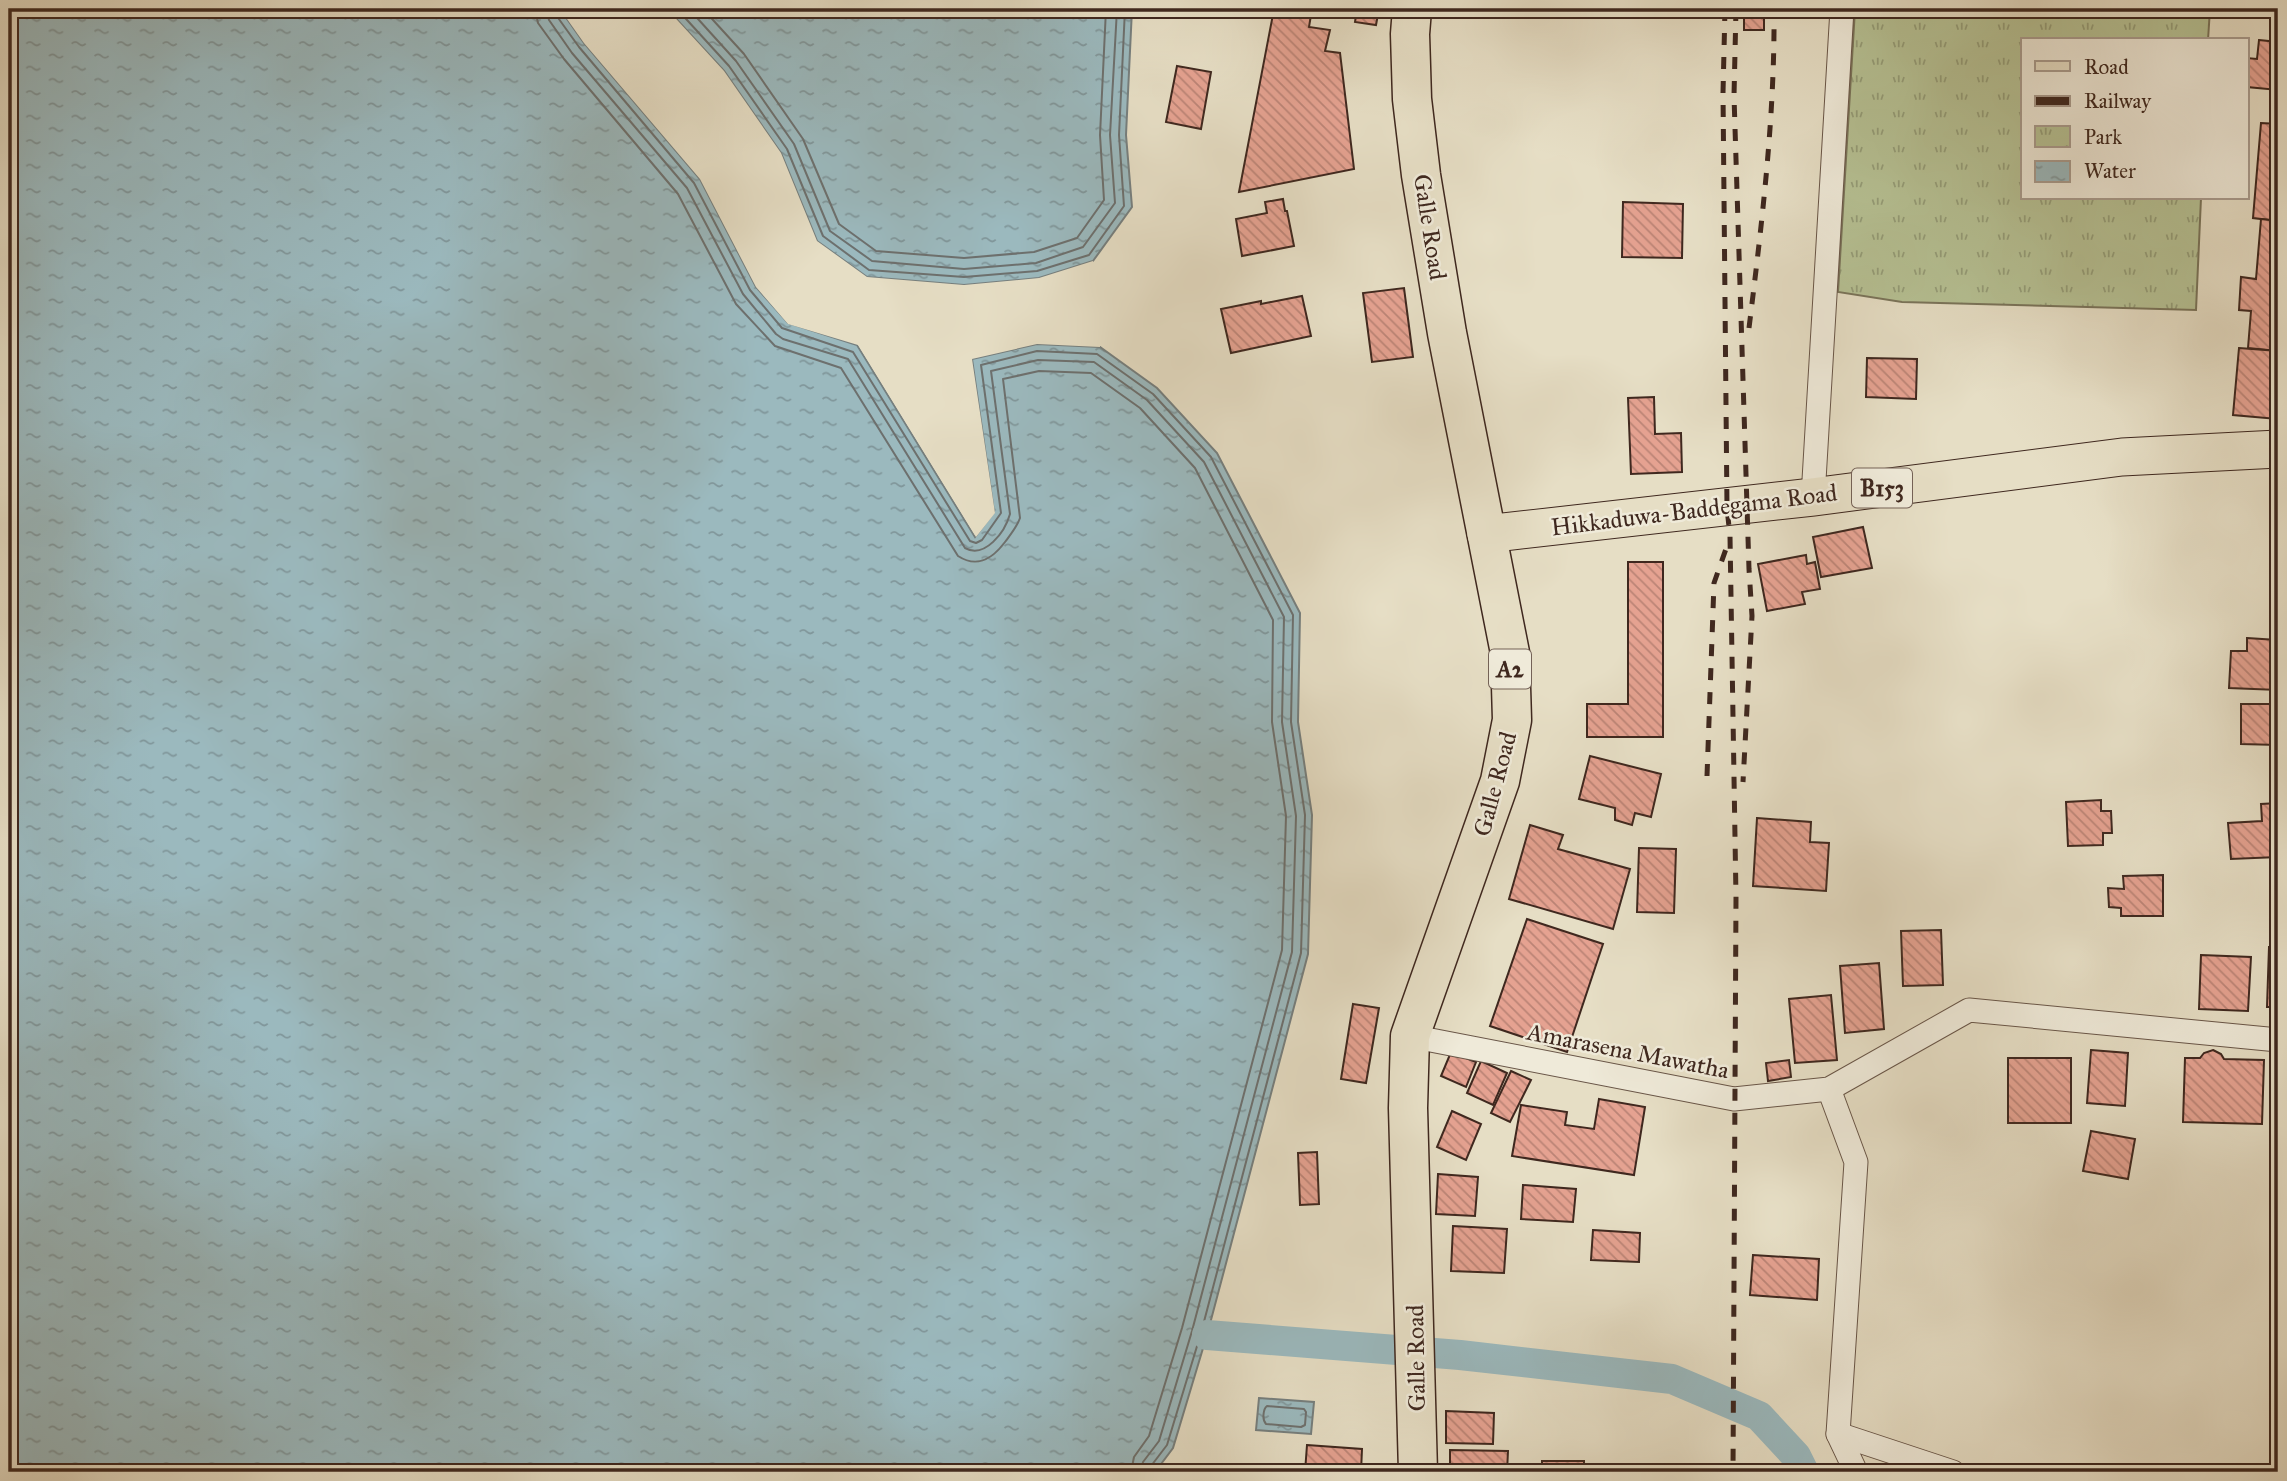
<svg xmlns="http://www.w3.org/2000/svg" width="2287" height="1481" viewBox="0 0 2287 1481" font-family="'IM FELL Great Primer',serif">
<defs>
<pattern id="park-tufts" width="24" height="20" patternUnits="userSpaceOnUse" patternTransform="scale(1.75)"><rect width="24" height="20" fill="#b6c194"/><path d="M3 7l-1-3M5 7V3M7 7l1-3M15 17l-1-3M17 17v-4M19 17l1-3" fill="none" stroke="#959d78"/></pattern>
<pattern id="water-ripples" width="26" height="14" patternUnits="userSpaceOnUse" patternTransform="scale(1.75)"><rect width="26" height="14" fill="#9bb9be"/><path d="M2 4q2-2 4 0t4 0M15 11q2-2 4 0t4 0" fill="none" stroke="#80969a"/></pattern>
<pattern id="building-back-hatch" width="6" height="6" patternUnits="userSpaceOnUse" patternTransform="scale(1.75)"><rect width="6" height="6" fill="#e5a291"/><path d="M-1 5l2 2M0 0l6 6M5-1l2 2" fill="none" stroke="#bb8476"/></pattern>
</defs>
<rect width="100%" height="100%" fill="#e6dec5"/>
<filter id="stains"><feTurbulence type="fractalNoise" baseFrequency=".00286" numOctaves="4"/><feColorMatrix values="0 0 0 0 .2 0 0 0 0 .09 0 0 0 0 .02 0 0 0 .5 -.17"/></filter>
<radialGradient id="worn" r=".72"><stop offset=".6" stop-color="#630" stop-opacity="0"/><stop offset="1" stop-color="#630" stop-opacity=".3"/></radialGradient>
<!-- park -->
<path fill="url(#park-tufts)" stroke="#7a745a" stroke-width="2" d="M 1855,9 L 2210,9 L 2208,40 L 2023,40 L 2023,198 L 2201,198 L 2196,310 L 1902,302 L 1838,292 Z"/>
<!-- water -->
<g fill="url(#water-ripples)" stroke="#767f7e" stroke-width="2">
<path d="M 9,9 L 560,9 L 584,43 L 700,179 L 756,287 L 788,323 L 857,345 L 975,537 L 994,512 L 972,359 L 1037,344 L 1100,347 L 1157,388 L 1217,453 L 1300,613 L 1298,722 L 1312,815 L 1308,954 L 1207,1335 L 1173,1448 L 1155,1472 L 9,1472 Z"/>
<path d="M 667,9 L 1132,9 L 1126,135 L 1132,207 L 1093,261 L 1039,278 L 964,285 L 867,277 L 817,241 L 781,153 L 724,71 Z"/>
<path d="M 1259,1398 L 1314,1402 L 1311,1434 L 1256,1430 Z"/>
</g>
<!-- pier -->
<g fill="#e6dec5">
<path d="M 560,9 L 564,9 L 587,41 L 703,177 L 759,285 L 790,321 L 860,343 L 976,531 L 991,512 L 969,357 L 1036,341 L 1100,343 L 1100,347 L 1037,344 L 972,359 L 995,513 L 976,537 L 858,345 L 788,324 L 756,287 L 700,179 L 584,43 Z"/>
<path d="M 664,9 L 667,9 L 724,71 L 781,153 L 817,241 L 867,277 L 964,285 L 1039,278 L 1093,261 L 1094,264 L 1040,282 L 964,288 L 865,280 L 815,243 L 778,154 L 721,73 Z"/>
</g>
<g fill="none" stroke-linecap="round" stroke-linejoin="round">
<!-- shore -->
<g stroke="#6d706e" stroke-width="2">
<path d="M 535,9 L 538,23 L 564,59 L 678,194 L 736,304 L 775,346 L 841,368 L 958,556 C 978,569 993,558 1005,542 C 1011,534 1017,527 1020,518 L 1003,379 L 1039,371 L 1091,373 L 1140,408 L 1195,468 L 1273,620 L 1272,722 L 1286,816 L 1282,950 L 1182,1328 L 1149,1436 L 1134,1457 L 1131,1472"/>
<path d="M 546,9 L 549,20 L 572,53 L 687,188 L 743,294 L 776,334 L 783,339 L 848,359 L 965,548 C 985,559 1005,532 1010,514 L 991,371 L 1038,360 L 1094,362 L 1147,400 L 1204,462 L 1284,617 L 1282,722 L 1296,816 L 1292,952 L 1192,1331 L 1159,1441 L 1143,1462 L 1141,1472"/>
<path d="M 555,9 L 556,15 L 579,47 L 694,183 L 750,290 L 782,328 L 853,352 L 970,541 L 976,543 L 982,540 L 1001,513 L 981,365 L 1037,351 L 1097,354 L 1153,394 L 1211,457 L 1293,615 L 1291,722 L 1305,815 L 1301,953 L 1201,1333 L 1167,1445 L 1151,1466 L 1150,1472"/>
<path d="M 677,9 L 729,66 L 787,149 L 823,236 L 869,270 L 964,277 L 1037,271 L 1089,255 L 1124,206 L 1119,135 L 1125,9"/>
<path d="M 689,9 L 736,61 L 794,144 L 830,231 L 872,261 L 964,269 L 1036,263 L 1083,247 L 1115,203 L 1110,135 L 1117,9"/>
<path d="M 703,9 L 744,54 L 803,139 L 839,224 L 876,251 L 964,258 L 1034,252 L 1077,238 L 1104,200 L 1100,135 L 1106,9"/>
<path d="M 1267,1406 L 1304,1409 L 1306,1412 L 1305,1425 L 1301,1427 L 1266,1424 C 1262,1420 1263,1409 1267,1406 Z"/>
</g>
<!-- canal -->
<path stroke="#9bb9be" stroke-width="30" d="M 1207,1335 L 1460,1355 L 1672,1379 L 1759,1416 L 1796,1456 L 1804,1472"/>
</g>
<!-- building -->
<g fill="url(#building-back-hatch)" stroke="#3f281f" stroke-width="2">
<path d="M 1274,9 L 1312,9 L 1309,27 L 1330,30 L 1325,51 L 1340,53 L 1354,169 L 1239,192 Z"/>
<path d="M 1357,9 L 1379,9 L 1376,25 L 1355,22 Z"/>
<rect x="1744" y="9" width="20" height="21"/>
<path d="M 2259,40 L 2278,42 L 2278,90 L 2247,87 L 2247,58 L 2257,59 Z"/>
<path d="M 1177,66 L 1211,72 L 1201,129 L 1166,122 Z"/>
<path d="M 2261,123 L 2278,124 L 2278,221 L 2253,218 Z"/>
<path d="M 1283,199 L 1285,211 L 1287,211 L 1294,246 L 1242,256 L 1236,219 L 1267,213 L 1265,202 Z"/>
<path d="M 1623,202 L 1683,204 L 1682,258 L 1622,257 Z"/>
<path d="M 2261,219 L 2278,221 L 2278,351 L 2248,348 L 2251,311 L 2239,310 L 2241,277 L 2256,279 Z"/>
<path d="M 1404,288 L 1413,357 L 1372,362 L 1363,293 Z"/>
<path d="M 1302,296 L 1311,336 L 1231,353 L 1221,309 L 1261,301 L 1261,304 Z"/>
<path d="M 2239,348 L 2278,351 L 2277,419 L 2233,415 Z"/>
<path d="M 1867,358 L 1917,359 L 1916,399 L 1866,397 Z"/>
<path d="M 1654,397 L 1655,434 L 1681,433 L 1682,472 L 1631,474 L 1628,398 Z"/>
<path d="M 1863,527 L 1872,568 L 1821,577 L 1813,537 Z"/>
<path d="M 1806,555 L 1807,564 L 1815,562 L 1820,589 L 1802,592 L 1805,604 L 1767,611 L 1758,564 Z"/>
<path d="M 1628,562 L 1663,562 L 1663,737 L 1587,737 L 1587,704 L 1628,704 Z"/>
<path d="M 2247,638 L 2277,640 L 2278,690 L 2229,688 L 2231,651 L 2247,651 Z"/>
<path d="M 2241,704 L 2278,704 L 2278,745 L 2241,744 Z"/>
<path d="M 1590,756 L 1661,774 L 1651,817 L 1635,813 L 1632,825 L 1615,820 L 1615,808 L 1579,799 Z"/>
<path d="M 2101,800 L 2101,811 L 2111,811 L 2112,833 L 2103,833 L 2103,845 L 2068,846 L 2066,802 Z"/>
<path d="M 2278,803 L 2278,857 L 2231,859 L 2228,823 L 2262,821 L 2261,804 Z"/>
<path d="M 1757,818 L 1811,822 L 1810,842 L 1829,843 L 1826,891 L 1753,886 Z"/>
<path d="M 1530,825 L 1563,835 L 1558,849 L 1630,869 L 1613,929 L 1509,899 Z"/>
<path d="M 1639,848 L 1676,849 L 1674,913 L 1637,912 Z"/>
<path d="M 2163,875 L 2163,916 L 2121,916 L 2121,908 L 2109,907 L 2108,888 L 2124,889 L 2123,876 Z"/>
<path d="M 1527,919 L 1603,944 L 1567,1052 L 1490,1026 Z"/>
<path d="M 1941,930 L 1943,985 L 1903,986 L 1901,931 Z"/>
<path d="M 2269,947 L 2278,948 L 2278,1007 L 2267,1007 Z"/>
<path d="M 2201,955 L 2251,957 L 2248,1011 L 2199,1009 Z"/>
<path d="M 1879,963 L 1884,1029 L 1845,1033 L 1840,966 Z"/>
<path d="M 1831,995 L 1837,1060 L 1795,1063 L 1789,999 Z"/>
<path d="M 1353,1004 L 1379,1008 L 1366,1083 L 1341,1079 Z"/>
<path d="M 2091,1050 L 2128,1053 L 2125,1106 L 2087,1103 Z"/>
<path d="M 2213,1050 L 2221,1054 L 2224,1059 L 2264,1060 L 2262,1124 L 2183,1122 L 2185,1058 L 2200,1058 L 2204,1053 Z"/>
<path d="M 1451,1052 L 1476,1062 L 1466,1087 L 1441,1076 Z"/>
<rect x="2008" y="1058" width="63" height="65"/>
<path d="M 1789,1060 L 1791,1077 L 1768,1081 L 1766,1063 Z"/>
<path d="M 1481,1061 L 1507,1073 L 1493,1105 L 1467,1093 Z"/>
<path d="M 1511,1071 L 1531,1080 L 1510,1122 L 1491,1113 Z"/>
<path d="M 1599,1099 L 1645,1107 L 1634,1175 L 1512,1156 L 1521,1105 L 1567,1112 L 1565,1125 L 1594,1129 Z"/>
<path d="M 1452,1111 L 1481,1124 L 1466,1160 L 1437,1147 Z"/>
<path d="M 2091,1131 L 2135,1139 L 2128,1179 L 2083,1171 Z"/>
<path d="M 1317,1152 L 1319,1204 L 1300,1205 L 1298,1153 Z"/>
<path d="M 1438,1174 L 1478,1177 L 1475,1216 L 1436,1214 Z"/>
<path d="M 1523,1185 L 1576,1189 L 1573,1222 L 1521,1219 Z"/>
<path d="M 1453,1226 L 1507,1229 L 1504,1273 L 1451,1271 Z"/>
<path d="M 1593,1230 L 1640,1233 L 1639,1262 L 1591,1260 Z"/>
<path d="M 1753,1255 L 1819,1259 L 1817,1300 L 1750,1295 Z"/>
<path d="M 1446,1411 L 1494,1413 L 1493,1444 L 1446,1443 Z"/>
<rect x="2274" y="1443" width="4" height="29"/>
<path d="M 1307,1445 L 1362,1449 L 1361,1472 L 1305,1472 Z"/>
<path d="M 1450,1450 L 1508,1451 L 1507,1472 L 1450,1472 Z"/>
<rect x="1542" y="1461" width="42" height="11"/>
<path d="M 1204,1467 L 1268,1472 L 1203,1472 Z"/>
</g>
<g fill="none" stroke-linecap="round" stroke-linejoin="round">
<defs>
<g id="minor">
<path d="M 1813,497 L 1842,9"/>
<path d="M 1410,1036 L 1734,1099 L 1829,1089 L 1969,1010 L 2278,1040"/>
<path d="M 1829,1089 L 1856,1162 L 1838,1434 L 1856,1472"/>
<path d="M 1838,1434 L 1953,1472"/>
</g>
<path id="primary" d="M 1486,534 L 1813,497 L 2122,457 L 2278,449"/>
<path id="trunk" d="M 1412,9 L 1410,34 L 1412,99 L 1421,175 L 1447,333 L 1510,653 L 1512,720 L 1500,781 L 1410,1036 L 1408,1108 L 1418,1472"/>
</defs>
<!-- minor casing -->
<use href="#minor" stroke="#695648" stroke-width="25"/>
<!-- primary casing -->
<use href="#primary" stroke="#3f281f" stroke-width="39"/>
<!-- trunk casing -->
<use href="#trunk" stroke="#3f281f" stroke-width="41"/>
<!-- minor -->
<use href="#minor" stroke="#efead9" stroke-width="23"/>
<!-- primary -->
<use href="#primary" stroke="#e6dec5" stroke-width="37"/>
<!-- trunk -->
<use href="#trunk" stroke="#e6dec5" stroke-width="38"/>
<!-- rail -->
<g stroke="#3f281f" stroke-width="5" stroke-dasharray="12 12" stroke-linecap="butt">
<path d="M 1725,9 L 1723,93 L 1727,508 L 1730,536 L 1736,897 L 1733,1472"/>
<path d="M 1736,9 L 1734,96 L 1749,569 L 1752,616 L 1743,782"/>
<path d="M 1749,328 C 1762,222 1775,116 1774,9"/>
<path d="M 1707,776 L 1714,583 L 1727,546"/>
</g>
</g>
<g text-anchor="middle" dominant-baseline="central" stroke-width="5" stroke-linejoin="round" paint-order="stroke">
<!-- shield labels -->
<g fill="#efead9" stroke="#746257" stroke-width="2">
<rect x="1852" y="468.5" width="60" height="39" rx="5"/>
<rect x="1489" y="649.5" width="42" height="39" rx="5"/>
</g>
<g font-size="23" font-weight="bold" fill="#3f281f">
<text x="1882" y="488">B153</text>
<text x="1510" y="669">A2</text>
</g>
<!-- street labels -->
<g font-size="24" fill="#3f281f" stroke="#efead9">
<text transform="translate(1430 227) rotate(81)">Galle Road</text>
<text transform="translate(1694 510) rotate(-7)">Hikkaduwa-Baddegama Road</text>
<text transform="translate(1495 784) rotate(-75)">Galle Road</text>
<text transform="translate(1628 1051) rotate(11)">Amarasena Mawatha</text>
<text transform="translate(1416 1358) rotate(-91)">Galle Road</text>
</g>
</g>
<!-- margin -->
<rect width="2287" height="1481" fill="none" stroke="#e6dec5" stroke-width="35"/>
<rect x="10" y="10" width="2266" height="1460" fill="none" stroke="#3f281f" stroke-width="3.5"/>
<rect x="18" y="18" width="2252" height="1446" fill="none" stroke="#3f281f" stroke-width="2"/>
<!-- legend -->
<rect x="2021" y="38" width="228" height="161" fill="#efead9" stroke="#a99c8f" stroke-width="2"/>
<rect x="2035" y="61" width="35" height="10" fill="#e6dec5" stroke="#a99c8f" stroke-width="2"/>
<text x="2084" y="74" font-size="21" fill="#3f281f">Road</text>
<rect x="2035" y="96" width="35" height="10" fill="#3f281f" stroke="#a99c8f" stroke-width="2"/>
<text x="2084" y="108" font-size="21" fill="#3f281f">Railway</text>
<rect x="2035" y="126" width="35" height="21" fill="url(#park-tufts)" stroke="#a99c8f" stroke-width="2"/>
<text x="2084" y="144" font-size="21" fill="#3f281f">Park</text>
<rect x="2035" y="161" width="35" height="21" fill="url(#water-ripples)" stroke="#a99c8f" stroke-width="2"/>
<text x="2084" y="178" font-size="21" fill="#3f281f">Water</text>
<rect width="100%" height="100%" filter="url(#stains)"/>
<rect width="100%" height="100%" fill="url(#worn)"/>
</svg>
